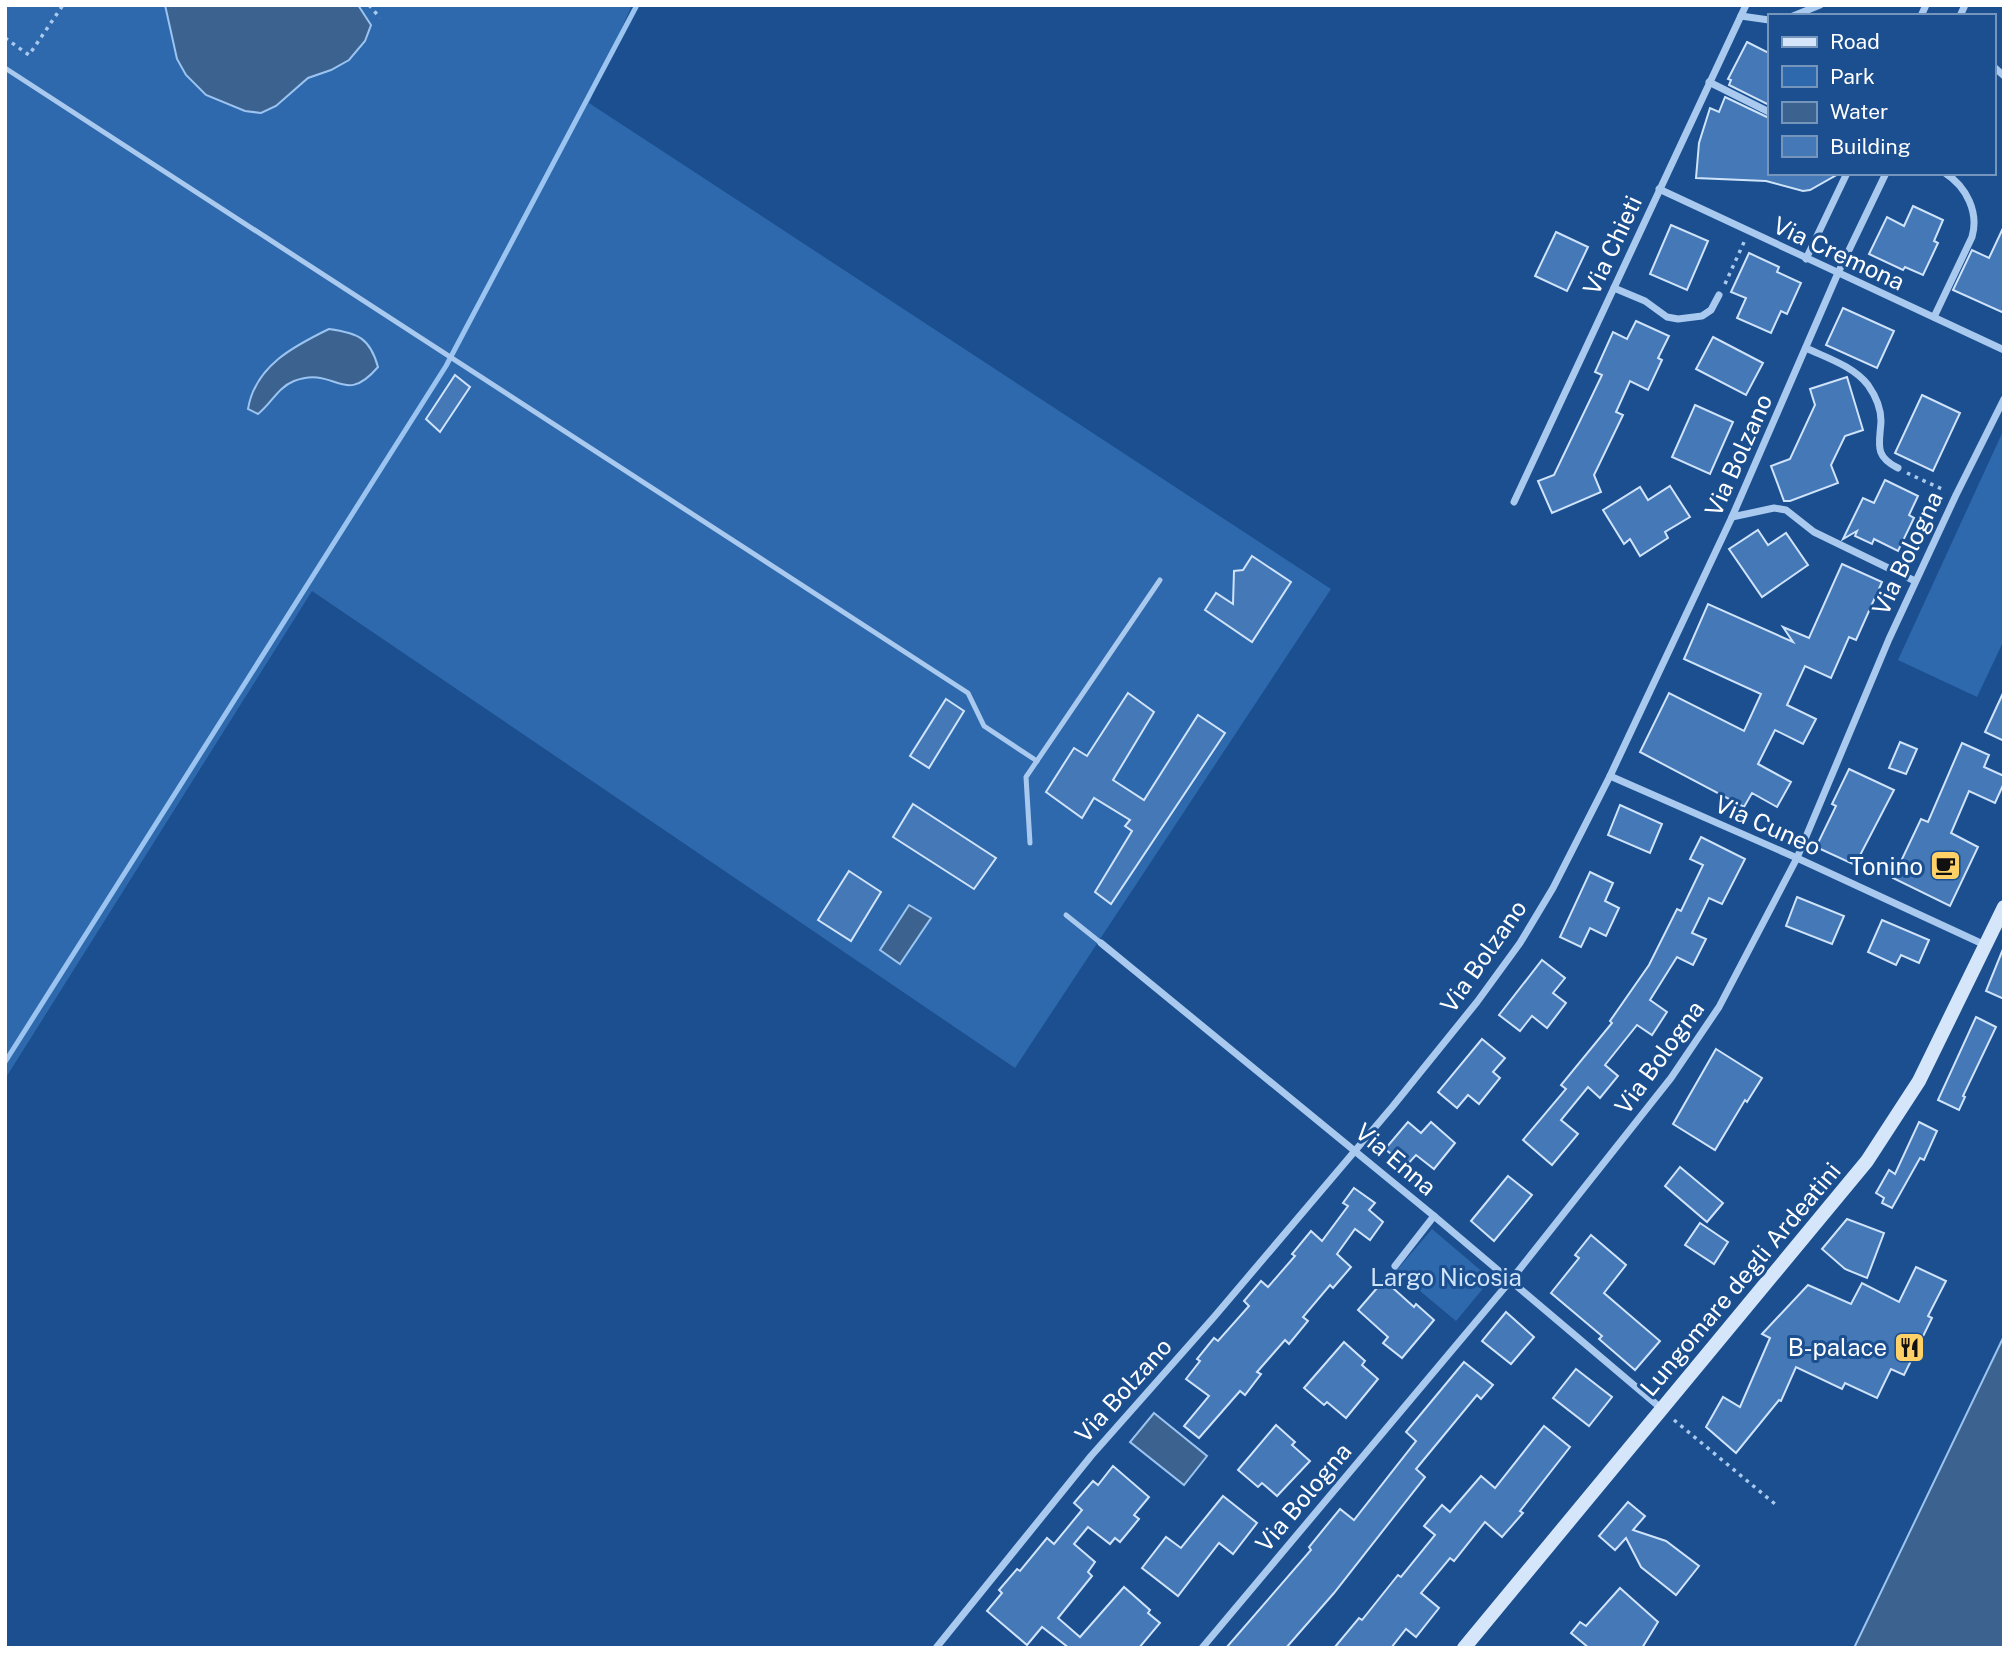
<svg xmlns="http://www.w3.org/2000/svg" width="2009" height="1653" viewBox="0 0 2009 1653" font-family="'Public Sans',sans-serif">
<rect width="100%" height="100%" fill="#1b4f8f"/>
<!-- green -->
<g fill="#2e69ad">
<path d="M 5,5 L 632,5 L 589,103 L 1331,589 L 1015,1068 L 312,591 L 5,1079 Z"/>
<path d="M 2004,429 L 2004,640 L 1977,697 L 1898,660 Z"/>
<path d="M 1432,1229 L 1485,1274 L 1486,1285 L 1456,1321 L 1396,1271 Z"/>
</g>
<!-- water -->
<g fill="#3c6290" stroke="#9cc4f0" stroke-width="2">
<path d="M 165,5 L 358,5 L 371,25 L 365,41 L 349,60 L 331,70 L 308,78 L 276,106 L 261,113 L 245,111 L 206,95 L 186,75 L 177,59 Z"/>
<path d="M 329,329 C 358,333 370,338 378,367 C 343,408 336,365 294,381 C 277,388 272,403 258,414 L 248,409 C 255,366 294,346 329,329 Z"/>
<path d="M 909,905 L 931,918 L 900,964 L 880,950 Z"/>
<path d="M 2004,1336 L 2004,1648 L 1854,1648 Z"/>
<path d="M 1154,1413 L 1207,1456 L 1184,1485 L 1130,1442 Z"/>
</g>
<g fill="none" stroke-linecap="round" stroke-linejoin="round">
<!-- stream -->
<path stroke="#9cc4f0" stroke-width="5" d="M 5,1062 L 446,366 L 637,5"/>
</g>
<!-- building -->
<g fill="#4478b7" stroke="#cfe3fa" stroke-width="2">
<path d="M 1747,42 L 1769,53 L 1769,105 L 1729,85 L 1731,80 L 1728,79 Z"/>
<path d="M 1725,97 L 1769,118 L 1769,173 L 1840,173 L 1810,190 L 1803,191 L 1766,181 L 1696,178 L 1699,143 L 1710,108 L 1719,112 Z"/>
<path d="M 1913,206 L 1943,220 L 1934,241 L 1938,243 L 1923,275 L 1905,267 L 1903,270 L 1869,254 L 1887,217 L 1904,226 Z"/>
<path d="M 1671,225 L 1708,241 L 1687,290 L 1650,274 Z"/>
<path d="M 2004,226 L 2004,313 L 1953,290 L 1972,250 L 1989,258 Z"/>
<path d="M 1556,232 L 1588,247 L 1567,291 L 1535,276 Z"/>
<path d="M 1749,253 L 1779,267 L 1777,272 L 1801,283 L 1787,314 L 1781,311 L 1771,333 L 1737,318 L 1746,298 L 1731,292 Z"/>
<path d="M 1843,308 L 1894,331 L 1877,368 L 1826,345 Z"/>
<path d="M 1636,321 L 1669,336 L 1658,358 L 1662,360 L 1648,390 L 1630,381 L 1616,412 L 1623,415 L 1594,475 L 1601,492 L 1552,513 L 1538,481 L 1554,475 L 1602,375 L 1595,372 L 1613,332 L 1627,339 Z"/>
<path d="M 1713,337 L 1763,363 L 1746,395 L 1696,369 Z"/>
<path d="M 455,375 L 470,387 L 440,432 L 426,419 Z"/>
<path d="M 1847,377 L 1863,430 L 1845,436 L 1831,465 L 1838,483 L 1790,501 L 1784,501 L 1771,466 L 1790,459 L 1815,405 L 1810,389 Z"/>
<path d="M 1922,395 L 1960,413 L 1933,471 L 1895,453 Z"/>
<path d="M 1695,405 L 1733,422 L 1710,474 L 1672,457 Z"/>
<path d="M 1885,480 L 1918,496 L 1909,515 L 1914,518 L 1898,551 L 1874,539 L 1872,544 L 1855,536 L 1857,531 L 1843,539 L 1863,498 L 1874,503 Z"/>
<path d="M 1670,486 L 1690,517 L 1665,532 L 1668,538 L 1640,556 L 1630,539 L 1624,544 L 1603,510 L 1640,487 L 1648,500 Z"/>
<path d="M 1758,530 L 1768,545 L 1786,533 L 1808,565 L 1762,597 L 1729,549 Z"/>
<path d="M 1252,556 L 1291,582 L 1252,642 L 1205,610 L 1216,593 L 1233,604 L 1234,571 L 1243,570 Z"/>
<path d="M 1842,564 L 1882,582 L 1856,640 L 1849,637 L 1831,678 L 1805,666 L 1787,705 L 1816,719 L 1803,744 L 1775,730 L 1758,764 L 1791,782 L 1777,807 L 1752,793 L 1744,807 L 1640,752 L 1669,693 L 1744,731 L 1761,694 L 1684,659 L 1708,604 L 1793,642 L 1783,627 L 1809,638 Z"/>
<path d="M 2004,691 L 2004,741 L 1985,732 Z"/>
<path d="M 1128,693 L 1154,712 L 1113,780 L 1144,800 L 1198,715 L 1225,733 L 1111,904 L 1095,892 L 1132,831 L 1125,826 L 1130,820 L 1094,798 L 1082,818 L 1046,792 L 1074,748 L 1087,756 Z"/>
<path d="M 946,699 L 964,711 L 929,768 L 910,756 Z"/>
<path d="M 1900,742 L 1917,749 L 1906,774 L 1889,768 Z"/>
<path d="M 1962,743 L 1989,755 L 1984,767 L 2004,776 L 2004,783 L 1995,803 L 1969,791 L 1951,833 L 1978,847 L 1950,906 L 1893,878 L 1921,819 L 1928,822 Z"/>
<path d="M 1849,769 L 1894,790 L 1855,865 L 1816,847 L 1836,806 L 1832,804 Z"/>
<path d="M 913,804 L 996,858 L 974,889 L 893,837 Z"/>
<path d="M 1620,805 L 1662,824 L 1650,853 L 1608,835 Z"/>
<path d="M 1701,837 L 1745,859 L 1722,904 L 1709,898 L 1692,933 L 1706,939 L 1693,965 L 1677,957 L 1650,1000 L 1667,1012 L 1652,1035 L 1637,1025 L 1605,1065 L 1618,1076 L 1600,1098 L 1588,1087 L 1561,1120 L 1578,1134 L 1552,1165 L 1523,1140 L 1566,1089 L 1561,1085 L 1612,1023 L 1610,1021 L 1649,965 L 1677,909 L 1681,911 L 1703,865 L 1690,859 Z"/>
<path d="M 849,871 L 881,892 L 851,941 L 818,920 Z"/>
<path d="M 1590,872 L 1613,883 L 1605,901 L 1619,908 L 1606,936 L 1590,928 L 1581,947 L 1560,937 Z"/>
<path d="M 1797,897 L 1844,916 L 1832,944 L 1786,926 Z"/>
<path d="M 1882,920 L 1929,940 L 1919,963 L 1901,955 L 1896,965 L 1868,952 Z"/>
<path d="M 2003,949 L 2004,949 L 2004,999 L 1986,991 Z"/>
<path d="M 1542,960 L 1565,978 L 1553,993 L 1566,1003 L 1547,1028 L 1532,1016 L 1520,1031 L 1499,1015 Z"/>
<path d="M 1976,1017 L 1996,1027 L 1963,1096 L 1965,1097 L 1959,1110 L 1938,1100 Z"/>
<path d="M 1482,1039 L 1505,1058 L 1493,1072 L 1500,1078 L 1479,1104 L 1468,1095 L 1457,1108 L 1438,1092 Z"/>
<path d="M 1716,1049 L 1762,1078 L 1747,1102 L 1745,1100 L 1715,1150 L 1673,1124 Z"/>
<path d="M 1408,1122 L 1421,1133 L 1431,1122 L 1455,1143 L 1434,1169 L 1416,1155 L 1406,1166 L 1385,1149 Z"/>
<path d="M 1919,1122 L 1937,1131 L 1924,1160 L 1920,1158 L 1892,1208 L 1882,1203 L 1884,1198 L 1876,1193 L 1889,1170 L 1895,1174 Z"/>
<path d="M 1680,1167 L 1723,1203 L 1707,1222 L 1665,1186 Z"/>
<path d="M 1508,1176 L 1532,1195 L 1494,1241 L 1471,1221 Z"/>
<path d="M 1354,1188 L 1375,1203 L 1369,1210 L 1383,1222 L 1370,1240 L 1355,1229 L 1337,1254 L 1351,1267 L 1333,1288 L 1330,1285 L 1303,1317 L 1308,1321 L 1289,1344 L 1285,1340 L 1257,1372 L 1261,1374 L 1245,1395 L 1240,1391 L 1199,1438 L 1184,1426 L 1209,1396 L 1186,1379 L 1200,1361 L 1197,1359 L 1214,1338 L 1218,1341 L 1249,1306 L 1244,1301 L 1261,1281 L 1268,1287 L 1295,1256 L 1292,1254 L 1311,1231 L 1322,1241 L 1348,1206 L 1343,1203 Z"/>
<path d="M 1847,1219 L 1884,1233 L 1867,1278 L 1845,1269 L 1822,1249 Z"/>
<path d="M 1700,1223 L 1728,1242 L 1714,1264 L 1685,1245 Z"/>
<path d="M 1591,1235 L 1626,1265 L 1604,1293 L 1660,1341 L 1635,1370 L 1599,1339 L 1602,1336 L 1551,1293 L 1579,1258 L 1575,1255 Z"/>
<path d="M 1916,1267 L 1946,1281 L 1928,1316 L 1932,1318 L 1904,1375 L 1891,1369 L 1877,1398 L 1845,1383 L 1842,1389 L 1796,1367 L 1781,1401 L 1779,1400 L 1736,1453 L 1706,1427 L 1723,1397 L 1740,1407 L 1770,1338 L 1762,1334 L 1808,1285 L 1851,1304 L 1862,1283 L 1899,1302 Z"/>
<path d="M 1384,1280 L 1414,1307 L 1416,1304 L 1434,1320 L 1402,1358 L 1383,1343 L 1388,1337 L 1358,1310 Z"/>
<path d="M 1506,1312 L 1534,1337 L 1511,1364 L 1482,1341 Z"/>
<path d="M 1344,1342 L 1365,1361 L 1362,1365 L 1378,1379 L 1346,1418 L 1327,1402 L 1324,1405 L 1304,1388 Z"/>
<path d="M 1464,1362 L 1493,1385 L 1481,1399 L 1477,1395 L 1416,1469 L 1425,1477 L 1334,1593 L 1286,1648 L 1226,1648 L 1311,1550 L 1309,1547 L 1340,1509 L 1354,1520 L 1416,1441 L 1406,1432 Z"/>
<path d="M 1576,1369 L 1612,1397 L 1589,1426 L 1553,1398 Z"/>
<path d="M 1276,1425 L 1295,1442 L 1292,1445 L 1310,1461 L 1277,1496 L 1262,1483 L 1258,1487 L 1238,1470 Z"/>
<path d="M 1544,1426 L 1570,1447 L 1520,1511 L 1523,1513 L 1502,1537 L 1485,1522 L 1454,1561 L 1450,1558 L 1421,1593 L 1439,1608 L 1416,1637 L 1406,1629 L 1391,1648 L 1334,1648 L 1359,1618 L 1362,1620 L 1398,1575 L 1401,1577 L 1435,1535 L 1424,1526 L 1442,1505 L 1450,1512 L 1481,1476 L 1495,1488 Z"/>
<path d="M 1113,1466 L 1149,1497 L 1134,1515 L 1139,1519 L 1120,1542 L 1115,1538 L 1110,1544 L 1088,1527 L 1074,1544 L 1095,1562 L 1088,1572 L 1092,1576 L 1058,1618 L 1080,1637 L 1124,1587 L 1150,1610 L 1148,1613 L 1160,1623 L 1139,1648 L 1069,1648 L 1042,1627 L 1027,1645 L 987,1611 L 1002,1593 L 999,1590 L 1017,1569 L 1020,1571 L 1047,1538 L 1054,1544 L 1082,1510 L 1074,1503 L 1093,1481 L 1098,1485 Z"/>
<path d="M 1223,1496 L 1257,1523 L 1233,1554 L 1219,1543 L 1178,1596 L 1142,1568 L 1166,1537 L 1181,1548 Z"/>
<path d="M 1628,1502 L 1645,1516 L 1633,1530 L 1666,1541 L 1699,1566 L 1676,1595 L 1641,1567 L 1626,1538 L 1615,1550 L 1599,1536 Z"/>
<path d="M 1620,1588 L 1658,1622 L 1642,1648 L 1589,1648 L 1571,1633 L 1580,1622 L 1586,1626 Z"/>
</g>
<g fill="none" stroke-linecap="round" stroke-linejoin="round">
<!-- path -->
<g stroke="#a9c9ee" stroke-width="3.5" stroke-dasharray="3.5 5" stroke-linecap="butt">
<path d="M 369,5 L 380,18"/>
<path d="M 5,38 L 29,55 L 63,5"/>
<path d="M 1725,284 L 1745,240"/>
<path d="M 1907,473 L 1944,490"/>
<path d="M 1674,1420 L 1775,1504"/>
</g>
<!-- lane -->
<g stroke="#a9c9ee" stroke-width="5">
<path d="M 5,68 L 968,693 L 984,726 L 1037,761"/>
<path d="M 1030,843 L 1026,777 L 1160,580"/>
<path d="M 1066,915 L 1101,943"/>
</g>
<!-- street -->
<g stroke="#a9c9ee" stroke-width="7">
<path d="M 1741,16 L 1769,20"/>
<path d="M 1793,16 L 1820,5"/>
<path d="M 1921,16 L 1926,5"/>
<path d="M 1960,16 L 1965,5"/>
<path d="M 1993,66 L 2004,76"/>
<path d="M 1709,82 L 1769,112"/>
<path d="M 1659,189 L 2004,350"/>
<path d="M 1806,259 L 1847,173"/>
<path d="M 1614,288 L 1645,301 L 1667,317 L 1678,319 L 1702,316 L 1711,310 L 1719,295"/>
<path d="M 1934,317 L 1972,237 C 1979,213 1967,187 1945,173"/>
<path d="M 1806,348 C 1827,358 1853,366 1868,385 C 1875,395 1881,408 1881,421 C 1880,443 1873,456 1898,468"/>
<path d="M 1514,502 L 1746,5"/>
<path d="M 1732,517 L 1774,508 L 1786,510 L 1814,532 L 1915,581"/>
<path d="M 1610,776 L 1797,858 L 1985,945"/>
<path d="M 1101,943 L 1434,1216 L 1662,1409"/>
<path d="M 1395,1266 L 1434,1216"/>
<path d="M 936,1648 L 1091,1456 L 1214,1317 L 1393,1106 L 1477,1002 L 1520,943 L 1553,888 L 1610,776 L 1732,517 L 1838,273 L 1886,173"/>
<path d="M 1202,1648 L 1511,1280 L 1671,1078 L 1719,1007 L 1797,858 L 1889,639 L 1956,495 L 2004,399"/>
</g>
<!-- secondary -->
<path stroke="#d6e6fa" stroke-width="14" d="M 1464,1648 L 1867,1161 L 1919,1081 L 2004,907"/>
</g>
<!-- icons -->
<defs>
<symbol id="cafe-square" viewBox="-11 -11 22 22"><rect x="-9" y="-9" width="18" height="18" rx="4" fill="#ffd166" stroke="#1b4f8f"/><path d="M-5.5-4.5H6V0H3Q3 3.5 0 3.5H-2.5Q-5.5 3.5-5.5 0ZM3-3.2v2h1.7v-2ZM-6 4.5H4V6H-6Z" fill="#111"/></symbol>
<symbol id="restaurant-square" viewBox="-11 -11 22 22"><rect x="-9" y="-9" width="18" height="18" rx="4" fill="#ffd166" stroke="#1b4f8f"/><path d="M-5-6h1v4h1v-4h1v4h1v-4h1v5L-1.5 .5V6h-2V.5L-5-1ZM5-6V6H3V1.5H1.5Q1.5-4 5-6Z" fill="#111"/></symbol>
</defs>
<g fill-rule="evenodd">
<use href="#cafe-square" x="1928" y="848" width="35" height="35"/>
<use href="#restaurant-square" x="1892" y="1330" width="35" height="35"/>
</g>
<g text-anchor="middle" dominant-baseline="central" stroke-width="6" stroke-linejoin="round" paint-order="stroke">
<!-- street labels -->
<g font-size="24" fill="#fff" stroke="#1b4f8f">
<text transform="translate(1612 245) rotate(-65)">Via Chieti</text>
<text transform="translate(1839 253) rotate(25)">Via Cremona</text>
<text transform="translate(1738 455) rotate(-66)">Via Bolzano</text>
<text transform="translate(1907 553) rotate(-65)">Via Bologna</text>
<text transform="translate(1768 825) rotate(24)">Via Cuneo</text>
<text transform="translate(1483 956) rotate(-55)">Via Bolzano</text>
<text transform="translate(1659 1057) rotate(-54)">Via Bologna</text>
<text transform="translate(1396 1159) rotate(40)">Via Enna</text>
<text transform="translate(1740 1279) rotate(-50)">Lungomare degli Ardeatini</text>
<text transform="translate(1123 1390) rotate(-48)">Via Bolzano</text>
<text transform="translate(1303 1497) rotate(-50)">Via Bologna</text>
</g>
<!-- poi labels -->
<g font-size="24" fill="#fff" stroke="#1b4f8f" text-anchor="end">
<text x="1923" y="866">Tonino</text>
<text x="1887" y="1347">B-palace</text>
</g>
<!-- park labels -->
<g font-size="24" fill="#cfe3fa" stroke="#1b4f8f">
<text x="1446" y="1277">Largo Nicosia</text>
</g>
</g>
<!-- border -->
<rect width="2009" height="1653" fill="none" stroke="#ffffff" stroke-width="14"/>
<!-- legend -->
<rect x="1768" y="14" width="228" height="161" fill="#1b4f8f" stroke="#7695bc" stroke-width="2"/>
<rect x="1782" y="37" width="35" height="10" fill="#d6e6fa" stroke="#7695bc" stroke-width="2"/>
<text x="1830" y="49" font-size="21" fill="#ffffff">Road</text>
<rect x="1782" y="66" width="35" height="21" fill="#2e69ad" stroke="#7695bc" stroke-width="2"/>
<text x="1830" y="84" font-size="21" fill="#ffffff">Park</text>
<rect x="1782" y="102" width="35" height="21" fill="#3c6290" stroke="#7695bc" stroke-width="2"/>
<text x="1830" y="119" font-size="21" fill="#ffffff">Water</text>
<rect x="1782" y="136" width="35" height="21" fill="#4478b7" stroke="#7695bc" stroke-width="2"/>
<text x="1830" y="154" font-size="21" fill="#ffffff">Building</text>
</svg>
